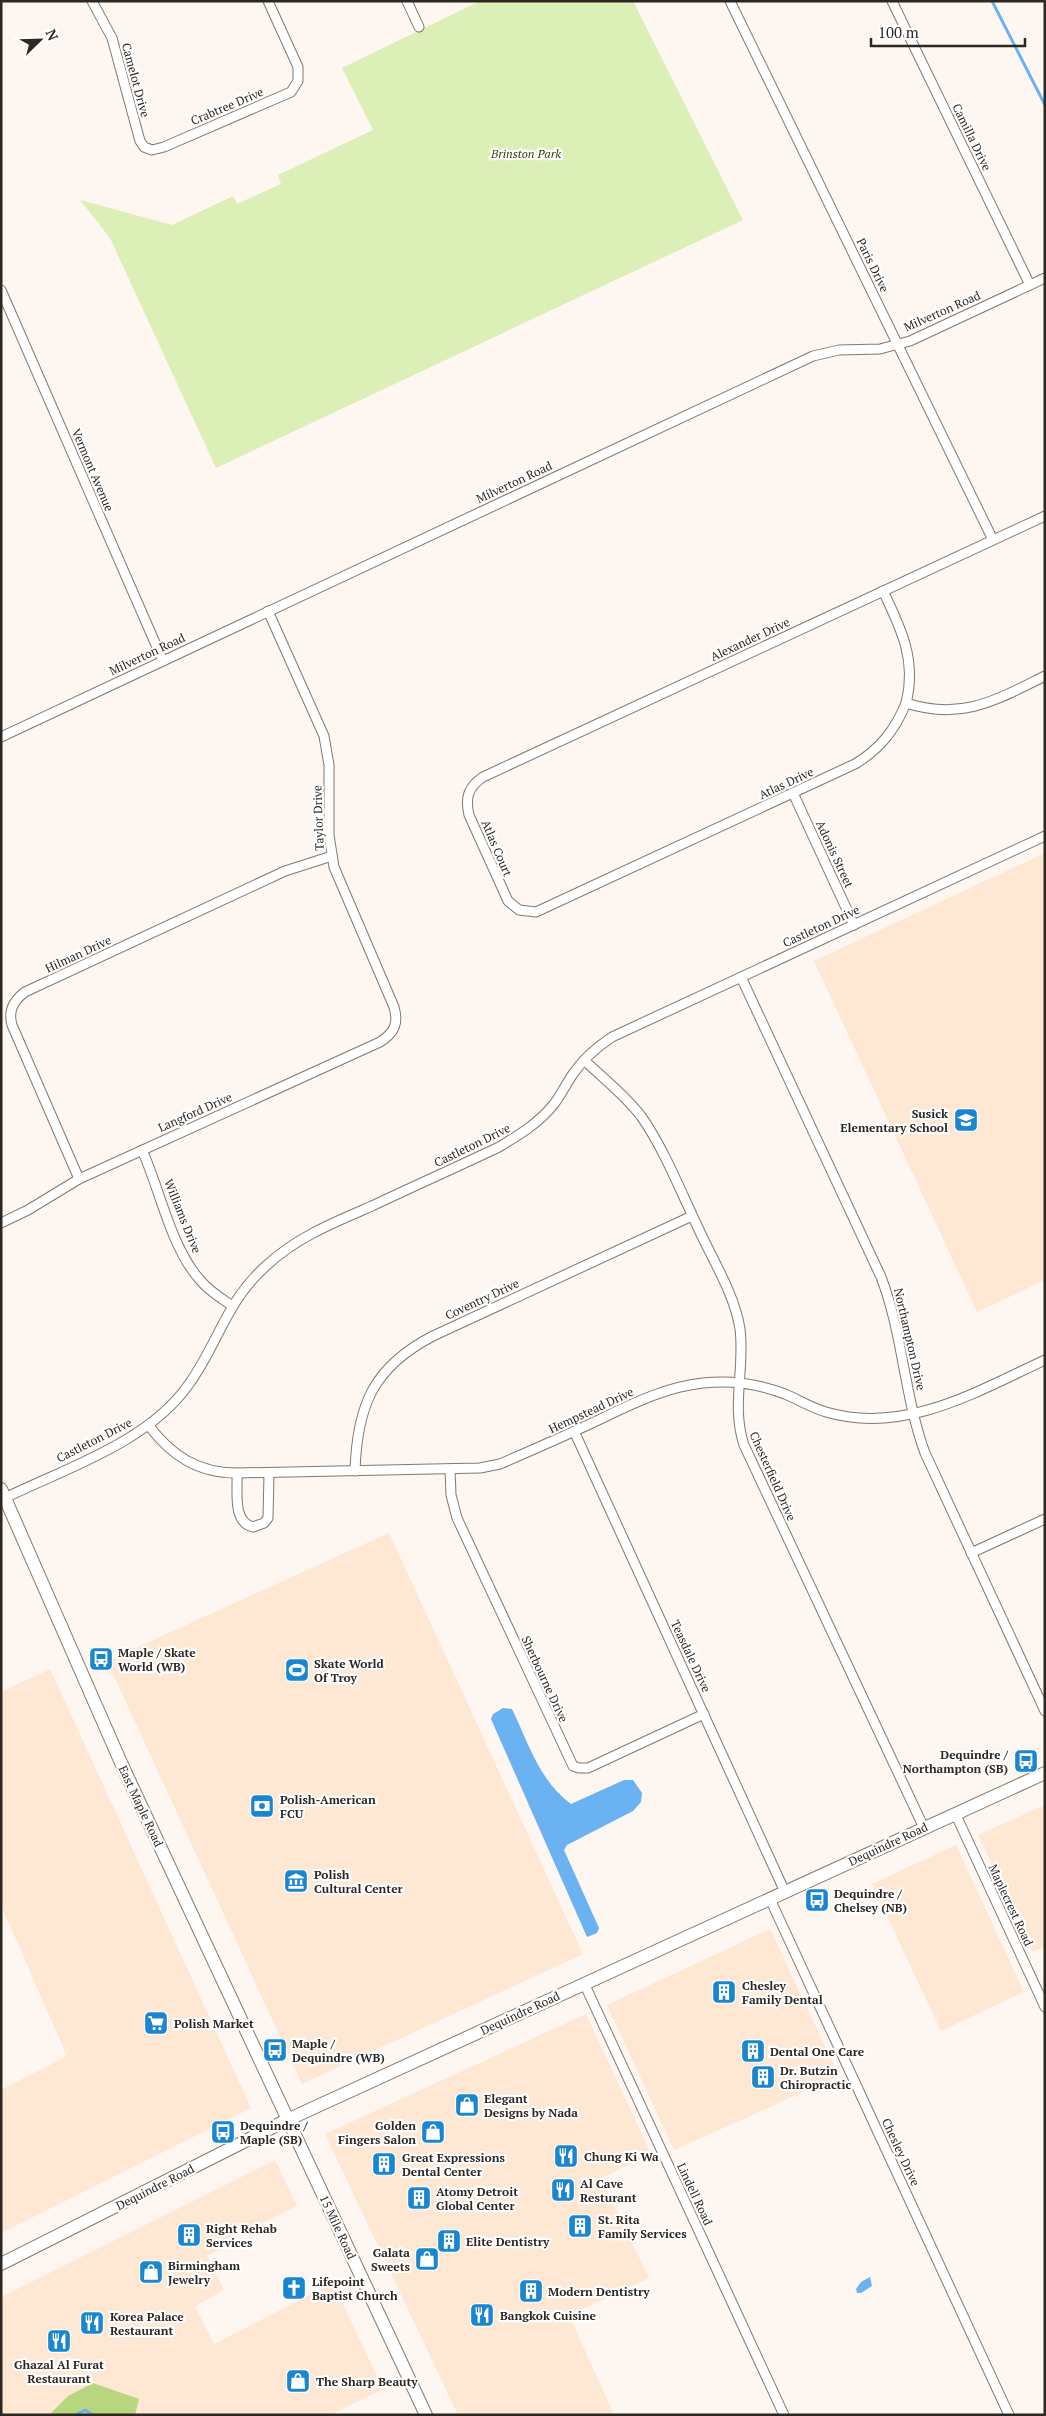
<svg xmlns="http://www.w3.org/2000/svg" width="1046" height="2416" viewBox="0 0 1046 2416" font-family="'PT Serif',serif">
<rect width="100%" height="100%" fill="#fdf6f1"/>
<!-- built -->
<g fill="#fee7d3">
<path d="M 1045,853 L 1045,1280 L 977,1312 L 814,961 Z"/>
<path d="M 389,1533 L 583,1954 L 302,2084 L 107,1661 Z"/>
<path d="M 50,1669 L 251,2108 L 1,2233 L 1,2090 L 67,2056 L 1,1905 L 1,1692 Z"/>
<path d="M 1045,1805 L 1045,1946 L 1033,1952 L 978,1835 Z"/>
<path d="M 956,1845 L 1024,1992 L 941,2031 L 872,1884 Z"/>
<path d="M 770,1929 L 839,2076 L 674,2150 L 607,2005 Z"/>
<path d="M 586,2014 L 651,2154 L 601,2178 L 649,2278 L 569,2315 L 614,2415 L 458,2415 L 325,2134 Z"/>
<path d="M 275,2160 L 297,2206 L 230,2239 L 231,2243 L 207,2256 L 224,2290 L 195,2306 L 214,2344 L 333,2283 L 383,2389 L 330,2415 L 1,2415 L 1,2297 Z"/>
</g>
<!-- green -->
<path fill="#dbefb7" d="M 480,1 L 633,1 L 743,220 L 216,468 L 110,238 L 80,200 L 172,225 L 233,196 L 237,204 L 281,184 L 278,175 L 373,130 L 342,68 Z"/>
<!-- forest -->
<path fill="#b8d67e" d="M 93,2383 L 139,2399 L 135,2415 L 49,2415 L 68,2396 Z"/>
<!-- water -->
<g fill="#6bb2f2">
<path d="M 503,1708 L 512,1709 C 528,1742 540,1782 571,1804 L 624,1780 L 633,1780 L 642,1793 L 641,1802 L 633,1811 L 567,1845 L 564,1850 L 599,1928 L 597,1933 L 587,1937 L 491,1719 L 493,1714 Z"/>
<path d="M 870,2277 L 872,2286 L 861,2293 L 857,2293 L 856,2289 L 861,2282 Z"/>
</g>
<g fill="none" stroke-linecap="round" stroke-linejoin="round">
<!-- stream -->
<g stroke="#6bb2f2" stroke-width="3">
<path d="M 992,1 L 1045,105"/>
<path d="M 75,2415 L 85,2410 L 93,2415"/>
</g>
<defs>
<g id="minor">
<path d="M 92,1 L 112,38 L 140,141 L 144,147 L 152,150 L 164,147 L 291,92 L 298,81 L 298,67 L 268,1"/>
<path d="M 407,1 L 419,27"/>
<path d="M 730,1 L 993,540"/>
<path d="M 892,1 L 1030,285"/>
<path d="M 1,290 L 163,661"/>
<path d="M 1045,516 L 483,777 C 468,787 465,798 469,815 L 508,901 L 519,910 L 536,912 L 855,764 C 880,749 895,730 906,703 C 962,721 996,700 1045,676"/>
<path d="M 883,591 C 901,628 917,661 906,703"/>
<path d="M 1,737 L 813,356 L 839,350 L 880,349 L 910,341 L 1045,278"/>
<path d="M 793,793 L 854,925"/>
<path d="M 741,977 L 881,1277 C 903,1334 904,1396 925,1453 L 1045,1711"/>
<path d="M 584,1060 C 604,1079 625,1095 641,1116 C 666,1152 682,1195 701,1234 C 715,1264 735,1296 740,1329 C 745,1369 731,1406 744,1445 L 924,1828"/>
<path d="M 142,1150 C 160,1189 171,1249 201,1281 C 209,1291 221,1298 231,1305"/>
<path d="M 79,1179 L 12,1025 C 8,1011 13,1001 25,992 L 285,871 L 332,856"/>
<path d="M 1,1223 L 28,1210 L 79,1179 L 380,1042 C 394,1033 399,1024 394,1007 L 334,867 L 329,835 L 329,765 L 324,736 L 268,611"/>
<path d="M 149,1426 C 172,1456 198,1473 237,1473 L 480,1468 L 500,1464 C 530,1451 560,1438 590,1424 C 626,1407 663,1387 703,1383 C 730,1380 759,1384 785,1394 C 799,1400 812,1408 826,1412 C 904,1435 976,1392 1045,1360"/>
<path d="M 574,1431 L 785,1892"/>
<path d="M 450,1469 L 451,1495 L 457,1518 L 573,1766 L 579,1768 L 588,1768 L 704,1714"/>
<path d="M 355,1471 C 357,1406 373,1367 433,1336 L 692,1216"/>
<path d="M 237,1473 C 238,1491 232,1522 253,1527 L 264,1523 L 268,1518 L 269,1473"/>
<path d="M 5,1498 C 66,1468 149,1442 189,1384 C 219,1342 226,1301 267,1265 C 297,1237 335,1222 372,1206 C 414,1186 457,1167 499,1147 C 519,1135 539,1123 554,1104 C 561,1095 566,1084 573,1074 C 583,1059 597,1047 612,1037 L 1045,836"/>
<path d="M 971,1553 L 1045,1519"/>
<path d="M 955,1813 L 1045,2007"/>
<path d="M 770,1899 L 1009,2415"/>
<path d="M 584,1983 L 784,2415"/>
</g>
<g id="secondary">
<path d="M 1,1489 L 122,1765 L 426,2415"/>
<path d="M 1,2264 L 287,2120 L 1045,1773"/>
</g>
</defs>
<!-- minor casing -->
<use href="#minor" stroke="#86776a" stroke-width="11"/>
<!-- secondary casing -->
<use href="#secondary" stroke="#86776a" stroke-width="14"/>
<!-- minor -->
<use href="#minor" stroke="#fff" stroke-width="9"/>
<!-- secondary -->
<use href="#secondary" stroke="#fff" stroke-width="12"/>
</g>
<!-- icons -->
<defs>
<symbol id="school-square" viewBox="-11 -11 22 22"><rect x="-9" y="-9" width="18" height="18" rx="4" fill="#1986cf" stroke="#fff"/><path d="M0-5L7-2L0 1L-7-2ZM-4 1L0 2.5L4 1V4Q0 6-4 4Z" fill="#fff"/></symbol>
<symbol id="bus-square" viewBox="-11 -11 22 22"><rect x="-9" y="-9" width="18" height="18" rx="4" fill="#1986cf" stroke="#fff"/><path d="M-5-6H5V4H4V6H2V4H-2V6H-4V4H-5ZM-3.5-4V0h7V-4ZM-3.5 1.2v1.5H-2V1.2ZM2 1.2v1.5H3.5V1.2Z" fill="#fff"/></symbol>
<symbol id="stadium-square" viewBox="-11 -11 22 22"><rect x="-9" y="-9" width="18" height="18" rx="4" fill="#1986cf" stroke="#fff"/><path d="M0-5a6.5 5 0 1 0 0 10a6.5 5 0 1 0 0-10ZM-3.5-1.8h7v3.6h-7Z" fill="#fff"/></symbol>
<symbol id="bank-square" viewBox="-11 -11 22 22"><rect x="-9" y="-9" width="18" height="18" rx="4" fill="#1986cf" stroke="#fff"/><path d="M-6-4H6V4H-6ZM0-2.3a2.3 2.3 0 1 0 0 4.6a2.3 2.3 0 1 0 0-4.6Z" fill="#fff"/></symbol>
<symbol id="museum-square" viewBox="-11 -11 22 22"><rect x="-9" y="-9" width="18" height="18" rx="4" fill="#1986cf" stroke="#fff"/><path d="M0-6L6-3V-2H-6V-3ZM-5-1h2V3h-2ZM-1-1h2V3h-2ZM3-1h2V3H3ZM-6 4H6V6H-6Z" fill="#fff"/></symbol>
<symbol id="building-square" viewBox="-11 -11 22 22"><rect x="-9" y="-9" width="18" height="18" rx="4" fill="#1986cf" stroke="#fff"/><path d="M-4-6H4V6H1V3H-1V6H-4ZM-2.5-4.3h1.7v1.8h-1.7ZM.8-4.3h1.7v1.8H.8ZM-2.5-1h1.7V.8h-1.7ZM.8-1h1.7V.8H.8Z" fill="#fff"/></symbol>
<symbol id="supermarket-square" viewBox="-11 -11 22 22"><rect x="-9" y="-9" width="18" height="18" rx="4" fill="#1986cf" stroke="#fff"/><path d="M-6-5.5h2.5l.6 2H6L4.5 2H-2.5L-4.4-4H-6ZM-1.5 3.2a1.3 1.3 0 1 0 .1 0ZM3 3.2a1.3 1.3 0 1 0 .1 0Z" fill="#fff"/></symbol>
<symbol id="shop-square" viewBox="-11 -11 22 22"><rect x="-9" y="-9" width="18" height="18" rx="4" fill="#1986cf" stroke="#fff"/><path d="M-5-2.5h2.3a2.7 3.5 0 0 1 5.4 0H5L5.5 6h-11ZM-1.5-2.5h3a1.5 2.3 0 0 0-3 0Z" fill="#fff"/></symbol>
<symbol id="restaurant-square" viewBox="-11 -11 22 22"><rect x="-9" y="-9" width="18" height="18" rx="4" fill="#1986cf" stroke="#fff"/><path d="M-5-6h1v4h1v-4h1v4h1v-4h1v5L-1.5 .5V6h-2V.5L-5-1ZM5-6V6H3V1.5H1.5Q1.5-4 5-6Z" fill="#fff"/></symbol>
<symbol id="church-square" viewBox="-11 -11 22 22"><rect x="-9" y="-9" width="18" height="18" rx="4" fill="#1986cf" stroke="#fff"/><path d="M-1.2-6h2.4v3.5h3.3v2.4h-3.3V6h-2.4V-.1h-3.3v-2.4h3.3Z" fill="#fff"/></symbol>
</defs>
<g fill-rule="evenodd">
<use href="#school-square" x="952" y="1106" width="28" height="28"/>
<use href="#bus-square" x="87" y="1645" width="28" height="28"/>
<use href="#stadium-square" x="283" y="1656" width="28" height="28"/>
<use href="#bus-square" x="1012" y="1747" width="28" height="28"/>
<use href="#bank-square" x="248" y="1792" width="28" height="28"/>
<use href="#museum-square" x="282" y="1867" width="28" height="28"/>
<use href="#bus-square" x="803" y="1886" width="28" height="28"/>
<use href="#building-square" x="710" y="1978" width="28" height="28"/>
<use href="#supermarket-square" x="142" y="2009" width="28" height="28"/>
<use href="#bus-square" x="261" y="2036" width="28" height="28"/>
<use href="#building-square" x="739" y="2037" width="28" height="28"/>
<use href="#building-square" x="749" y="2063" width="28" height="28"/>
<use href="#shop-square" x="453" y="2091" width="28" height="28"/>
<use href="#bus-square" x="209" y="2118" width="28" height="28"/>
<use href="#shop-square" x="419" y="2118" width="28" height="28"/>
<use href="#restaurant-square" x="552" y="2142" width="28" height="28"/>
<use href="#building-square" x="370" y="2150" width="28" height="28"/>
<use href="#restaurant-square" x="549" y="2176" width="28" height="28"/>
<use href="#building-square" x="405" y="2184" width="28" height="28"/>
<use href="#building-square" x="566" y="2212" width="28" height="28"/>
<use href="#building-square" x="175" y="2221" width="28" height="28"/>
<use href="#building-square" x="435" y="2227" width="28" height="28"/>
<use href="#shop-square" x="413" y="2245" width="28" height="28"/>
<use href="#shop-square" x="137" y="2258" width="28" height="28"/>
<use href="#church-square" x="280" y="2274" width="28" height="28"/>
<use href="#building-square" x="517" y="2277" width="28" height="28"/>
<use href="#restaurant-square" x="468" y="2301" width="28" height="28"/>
<use href="#restaurant-square" x="78" y="2309" width="28" height="28"/>
<use href="#restaurant-square" x="45" y="2327" width="28" height="28"/>
<use href="#shop-square" x="284" y="2367" width="28" height="28"/>
</g>
<g text-anchor="middle" dominant-baseline="central" stroke-width="4.5" stroke-linejoin="round" paint-order="stroke">
<!-- street labels -->
<g font-size="12" fill="#2d2722" stroke="#fff">
<text transform="translate(136 80) rotate(75)">Camelot Drive</text>
<text transform="translate(227 106) rotate(-23)">Crabtree Drive</text>
<text transform="translate(972 137) rotate(64)">Camilla Drive</text>
<text transform="translate(873 265) rotate(64)">Paris Drive</text>
<text transform="translate(942 311) rotate(-24)">Milverton Road</text>
<text transform="translate(93 470) rotate(67)">Vermont Avenue</text>
<text transform="translate(514 482) rotate(-25)">Milverton Road</text>
<text transform="translate(750 639) rotate(-25)">Alexander Drive</text>
<text transform="translate(147 654) rotate(-25)">Milverton Road</text>
<text transform="translate(786 783) rotate(-25)">Atlas Drive</text>
<text transform="translate(318 818) rotate(-92)">Taylor Drive</text>
<text transform="translate(497 848) rotate(67)">Atlas Court</text>
<text transform="translate(835 854) rotate(65)">Adonis Street</text>
<text transform="translate(821 926) rotate(-25)">Castleton Drive</text>
<text transform="translate(78 954) rotate(-25)">Hilman Drive</text>
<text transform="translate(195 1112) rotate(-24)">Langford Drive</text>
<text transform="translate(472 1145) rotate(-26)">Castleton Drive</text>
<text transform="translate(183 1216) rotate(68)">Williams Drive</text>
<text transform="translate(482 1299) rotate(-25)">Coventry Drive</text>
<text transform="translate(910 1339) rotate(77)">Northampton Drive</text>
<text transform="translate(591 1410) rotate(-25)">Hempstead Drive</text>
<text transform="translate(94 1440) rotate(-27)">Castleton Drive</text>
<text transform="translate(773 1476) rotate(66)">Chesterfield Drive</text>
<text transform="translate(691 1656) rotate(65)">Teasdale Drive</text>
<text transform="translate(545 1679) rotate(65)">Sherbourne Drive</text>
<text transform="translate(141 1806) rotate(65)">East Maple Road</text>
<text transform="translate(888 1844) rotate(-25)">Dequindre Road</text>
<text transform="translate(1011 1905) rotate(65)">Maplecrest Road</text>
<text transform="translate(520 2013) rotate(-25)">Dequindre Road</text>
<text transform="translate(901 2152) rotate(65)">Chesley Drive</text>
<text transform="translate(155 2187) rotate(-27)">Dequindre Road</text>
<text transform="translate(695 2194) rotate(65)">Lindell Road</text>
<text transform="translate(338 2227) rotate(65)">15 Mile Road</text>
</g>
<!-- park labels -->
<g font-size="12" font-style="italic" fill="#314200" stroke="#fff">
<text x="526" y="153">Brinston Park</text>
</g>
<!-- poi labels -->
<g font-size="12" font-weight="bold" fill="#2d2722" stroke="#fff" text-anchor="start">
<text x="948" y="1113" text-anchor="end">Susick<tspan x="948" dy="14">Elementary School</tspan></text>
<text x="118" y="1652">Maple / Skate<tspan x="118" dy="14">World (WB)</tspan></text>
<text x="314" y="1663">Skate World<tspan x="314" dy="14">Of Troy</tspan></text>
<text x="1008" y="1754" text-anchor="end">Dequindre /<tspan x="1008" dy="14">Northampton (SB)</tspan></text>
<text x="280" y="1799">Polish-American<tspan x="280" dy="14">FCU</tspan></text>
<text x="314" y="1874">Polish<tspan x="314" dy="14">Cultural Center</tspan></text>
<text x="834" y="1893">Dequindre /<tspan x="834" dy="14">Chelsey (NB)</tspan></text>
<text x="742" y="1985">Chesley<tspan x="742" dy="14">Family Dental</tspan></text>
<text x="174" y="2023">Polish Market</text>
<text x="292" y="2043">Maple /<tspan x="292" dy="14">Dequindre (WB)</tspan></text>
<text x="770" y="2051">Dental One Care</text>
<text x="780" y="2070">Dr. Butzin<tspan x="780" dy="14">Chiropractic</tspan></text>
<text x="484" y="2098">Elegant<tspan x="484" dy="14">Designs by Nada</tspan></text>
<text x="240" y="2125">Dequindre /<tspan x="240" dy="14">Maple (SB)</tspan></text>
<text x="416" y="2125" text-anchor="end">Golden<tspan x="416" dy="14">Fingers Salon</tspan></text>
<text x="584" y="2156">Chung Ki Wa</text>
<text x="402" y="2157">Great Expressions<tspan x="402" dy="14">Dental Center</tspan></text>
<text x="580" y="2183">Al Cave<tspan x="580" dy="14">Resturant</tspan></text>
<text x="436" y="2191">Atomy Detroit<tspan x="436" dy="14">Global Center</tspan></text>
<text x="598" y="2219">St. Rita<tspan x="598" dy="14">Family Services</tspan></text>
<text x="206" y="2228">Right Rehab<tspan x="206" dy="14">Services</tspan></text>
<text x="466" y="2241">Elite Dentistry</text>
<text x="410" y="2252" text-anchor="end">Galata<tspan x="410" dy="14">Sweets</tspan></text>
<text x="168" y="2265">Birmingham<tspan x="168" dy="14">Jewelry</tspan></text>
<text x="312" y="2281">Lifepoint<tspan x="312" dy="14">Baptist Church</tspan></text>
<text x="548" y="2291">Modern Dentistry</text>
<text x="500" y="2315">Bangkok Cuisine</text>
<text x="110" y="2316">Korea Palace<tspan x="110" dy="14">Restaurant</tspan></text>
<text x="59" y="2364" text-anchor="middle">Ghazal Al Furat<tspan x="59" dy="14">Restaurant</tspan></text>
<text x="316" y="2381">The Sharp Beauty</text>
</g>
</g>
<!-- border -->
<rect width="1046" height="2416" fill="none" stroke="#2d2722" stroke-width="5"/>
<!-- north arrow -->
<g transform="translate(40 40) rotate(67)" stroke="#ffffff" stroke-width="4" paint-order="stroke">
<path d="M0-4L9 19L0 12L-9 19Z" fill="#2d2722"/>
<text y="-8" font-size="14" font-weight="bold" text-anchor="middle" fill="#2d2722">N</text>
</g>
<!-- scale -->
<path d="M871 38v8h154v-8" fill="none" stroke="#2d2722" stroke-width="2.5"/>
<text x="878" y="38" font-size="15" fill="#2d2722" stroke="#ffffff" stroke-width="4" paint-order="stroke">100 m</text>
</svg>
